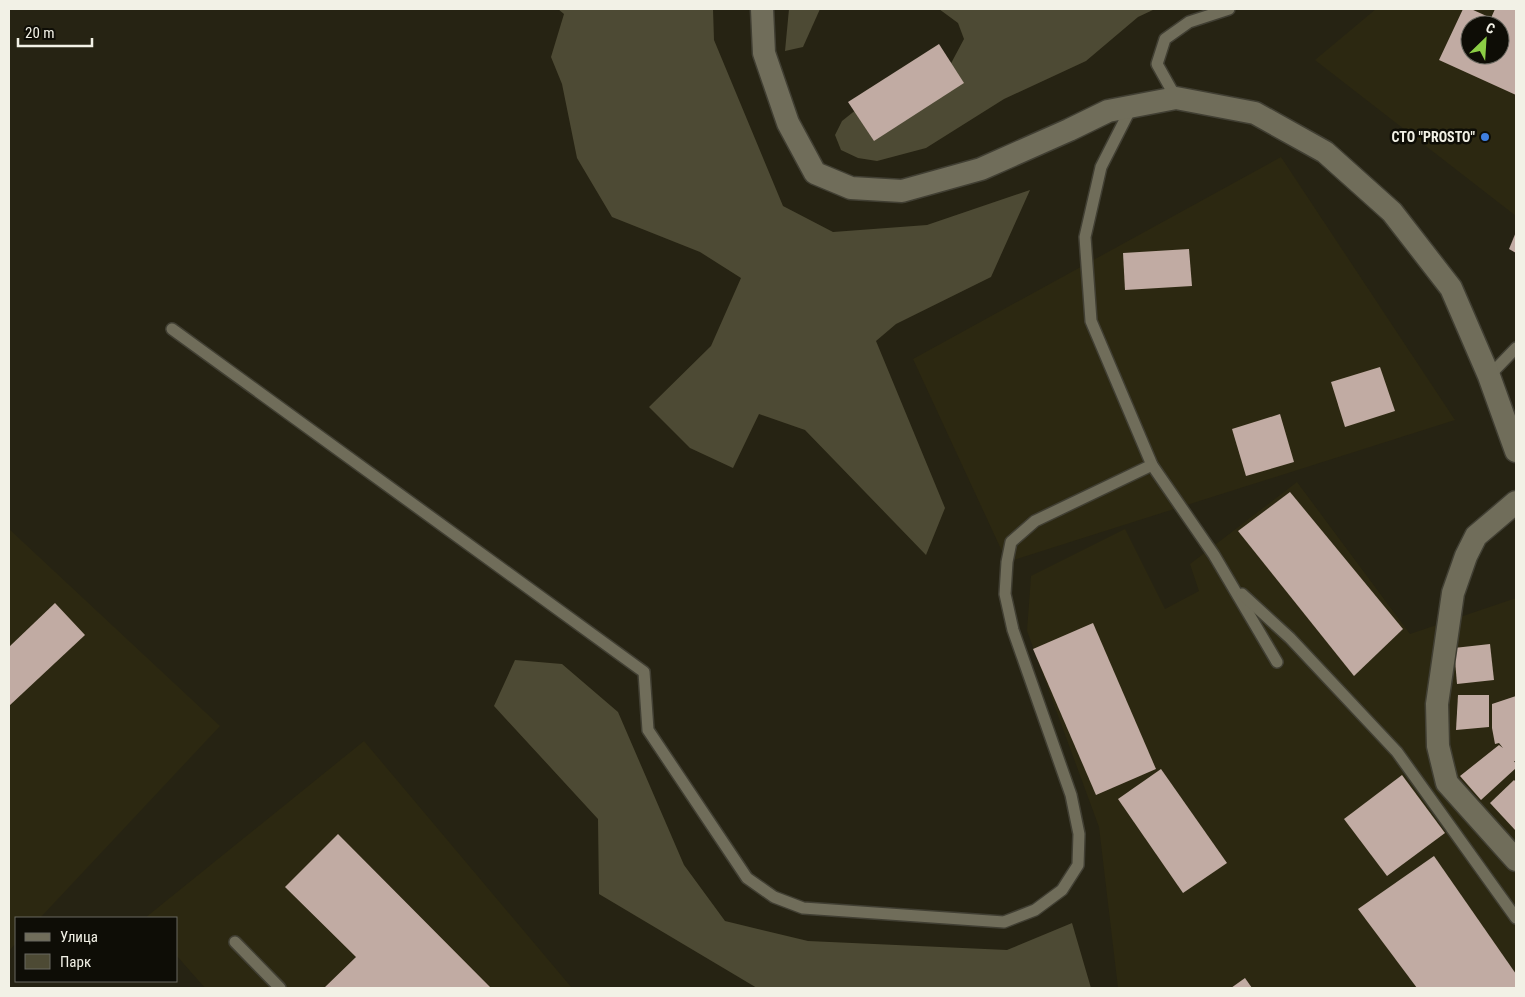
<svg xmlns="http://www.w3.org/2000/svg" width="1525" height="997" viewBox="0 0 1525 997" font-family="'Roboto Condensed',sans-serif">
<rect width="100%" height="100%" fill="#262313"/>
<!-- built -->
<g fill="#2c2811" fill-rule="evenodd">
<path d="M 1376,9 L 1516,9 L 1516,216 L 1315,60 ZM 1470,25 L 1500,25 L 1500,55 L 1470,55 Z"/>
<path d="M 1281,157 L 1455,420 L 1007,562 L 913,359 Z"/>
<path d="M 1297,482 L 1410,634 L 1516,598 L 1516,988 L 1118,988 L 1099,827 L 1027,631 L 1031,576 L 1125,529 L 1165,609 L 1199,591 L 1190,564 Z"/>
<path d="M 9,529 L 220,726 L 40,918 L 16,918 L 16,943 L 9,951 Z"/>
<path d="M 364,741 L 572,988 L 205,988 L 176,955 L 176,918 L 145,918 Z"/>
</g>
<!-- green -->
<g fill="#4d4a34">
<path d="M 558,9 L 713,9 L 714,40 L 783,206 L 833,232 L 927,225 L 1030,190 L 991,277 L 896,324 L 876,341 L 945,508 L 926,555 L 805,430 L 759,414 L 733,468 L 690,448 L 649,407 L 711,346 L 741,278 L 700,252 L 612,217 L 577,158 L 562,84 L 551,57 L 564,14 Z"/>
<path d="M 789,9 L 820,9 L 803,47 L 785,51 Z"/>
<path d="M 939,9 L 1155,9 L 1138,17 L 1086,61 L 1004,99 L 926,148 L 877,161 L 858,158 L 841,150 L 835,135 L 842,121 L 867,101 L 948,69 L 964,39 L 958,23 Z"/>
<path d="M 515,660 L 562,664 L 618,712 L 684,865 L 725,921 L 808,941 L 1007,950 L 1072,923 L 1091,988 L 757,988 L 599,894 L 598,819 L 494,706 Z"/>
</g>
<!-- building -->
<g fill="#c1aba3" fill-rule="evenodd">
<path d="M 1463,9 L 1471,9 L 1491,18 L 1495,9 L 1516,9 L 1516,95 L 1439,60 ZM 1470,25 L 1500,25 L 1500,55 L 1470,55 Z"/>
<path d="M 939,44 L 964,83 L 874,141 L 848,102 Z"/>
<path d="M 1516,232 L 1516,253 L 1509,249 Z"/>
<path d="M 1189,249 L 1192,286 L 1125,290 L 1123,253 Z"/>
<path d="M 1380,367 L 1395,411 L 1345,427 L 1331,382 Z"/>
<path d="M 1280,414 L 1294,462 L 1246,476 L 1232,429 Z"/>
<path d="M 1290,492 L 1403,629 L 1354,676 L 1238,531 Z"/>
<path d="M 55,603 L 85,635 L 9,706 L 9,647 Z"/>
<path d="M 1093,623 L 1156,769 L 1096,795 L 1033,649 Z"/>
<path d="M 1490,644 L 1494,680 L 1457,684 L 1454,648 Z"/>
<path d="M 1458,695 L 1489,695 L 1489,727 L 1456,730 Z"/>
<path d="M 1516,696 L 1516,761 L 1514,761 L 1516,764 L 1516,768 L 1481,800 L 1460,776 L 1499,745 L 1503,748 L 1499,743 L 1495,744 L 1492,728 L 1492,704 Z"/>
<path d="M 1161,769 L 1227,863 L 1183,893 L 1118,799 Z"/>
<path d="M 1402,775 L 1445,833 L 1387,876 L 1344,819 Z"/>
<path d="M 1514,780 L 1516,782 L 1516,831 L 1490,803 Z"/>
<path d="M 338,834 L 491,988 L 324,988 L 356,957 L 285,887 Z"/>
<path d="M 1434,856 L 1516,974 L 1516,988 L 1417,988 L 1358,909 Z"/>
<path d="M 1245,978 L 1252,988 L 1231,988 Z"/>
</g>
<g fill="none" stroke-linecap="round" stroke-linejoin="round">
<defs>
<g id="lane">
<path d="M 1176,98 L 1157,64 L 1165,39 L 1189,22 L 1229,9"/>
<path d="M 1132,106 L 1101,167 L 1085,237 L 1091,321 L 1152,465 L 1214,555 L 1277,662"/>
<path d="M 172,329 L 644,672 L 648,730 L 747,878 L 774,897 L 803,908 L 1004,922 L 1035,910 L 1062,890 L 1078,865 L 1079,834 L 1071,795 L 1013,630 L 1005,594 L 1007,562 L 1011,542 L 1035,521 L 1152,465"/>
<path d="M 1489,376 L 1516,348"/>
<path d="M 1242,594 L 1290,638 L 1397,752 L 1516,918"/>
<path d="M 235,942 L 280,988"/>
</g>
<g id="street">
<path d="M 762,9 L 764,53 L 788,123 L 815,173 L 851,188 L 902,191 L 981,169 L 1069,130 L 1108,111 L 1176,98 L 1255,113 L 1325,152 L 1392,212 L 1451,288 L 1489,376 L 1516,451"/>
<path d="M 1516,502 L 1476,536 L 1466,556 L 1453,593 L 1437,704 L 1438,746 L 1447,783 L 1516,860"/>
</g>
</defs>
<!-- lane casing -->
<use href="#lane" stroke="#413f33" stroke-width="14"/>
<!-- street casing -->
<use href="#street" stroke="#413f33" stroke-width="25"/>
<!-- lane -->
<use href="#lane" stroke="#706d5a" stroke-width="11"/>
<!-- street -->
<use href="#street" stroke="#706d5a" stroke-width="22"/>
</g>
<!-- markers -->
<circle fill="#3f7fe0" stroke="#0e0d06" stroke-width="2" cx="1485" cy="137" r="5"/>
<g text-anchor="middle" dominant-baseline="central" stroke-width="5" stroke-linejoin="round" paint-order="stroke">
<!-- poi labels -->
<g font-size="14" font-weight="bold" fill="#f2f1e6" stroke="#0e0d06" text-anchor="end">
<text x="1475" y="137">СТО "PROSTO"</text>
</g>
</g>
<!-- border -->
<rect width="1525" height="997" fill="none" stroke="#f2f1e6" stroke-width="20"/>
<!-- legend -->
<rect x="15" y="917" width="162" height="65" fill="#0e0d06" stroke="#696860"/>
<rect x="25" y="933" width="25" height="8" fill="#706d5a" stroke="#696860"/>
<text x="60" y="942" font-size="15" fill="#f2f1e6">Улица</text>
<rect x="25" y="954" width="25" height="15" fill="#4d4a34" stroke="#696860"/>
<text x="60" y="967" font-size="15" fill="#f2f1e6">Парк</text>
<!-- north arrow -->
<g transform="translate(1485 40) rotate(25)"><circle r="24" fill="#0e0d06" stroke="#696860"/>
<path d="M0-4L9 19L0 12L-9 19Z" fill="#8cce45"/>
<text y="-8" font-size="14" font-weight="bold" text-anchor="middle" fill="#f2f1e6">С</text>
</g>
<!-- scale -->
<path d="M18 38v8h74v-8" fill="none" stroke="#f2f1e6" stroke-width="2.5"/>
<text x="25" y="38" font-size="15" fill="#f2f1e6" stroke="#0e0d06" stroke-width="4" paint-order="stroke">20 m</text>
</svg>
